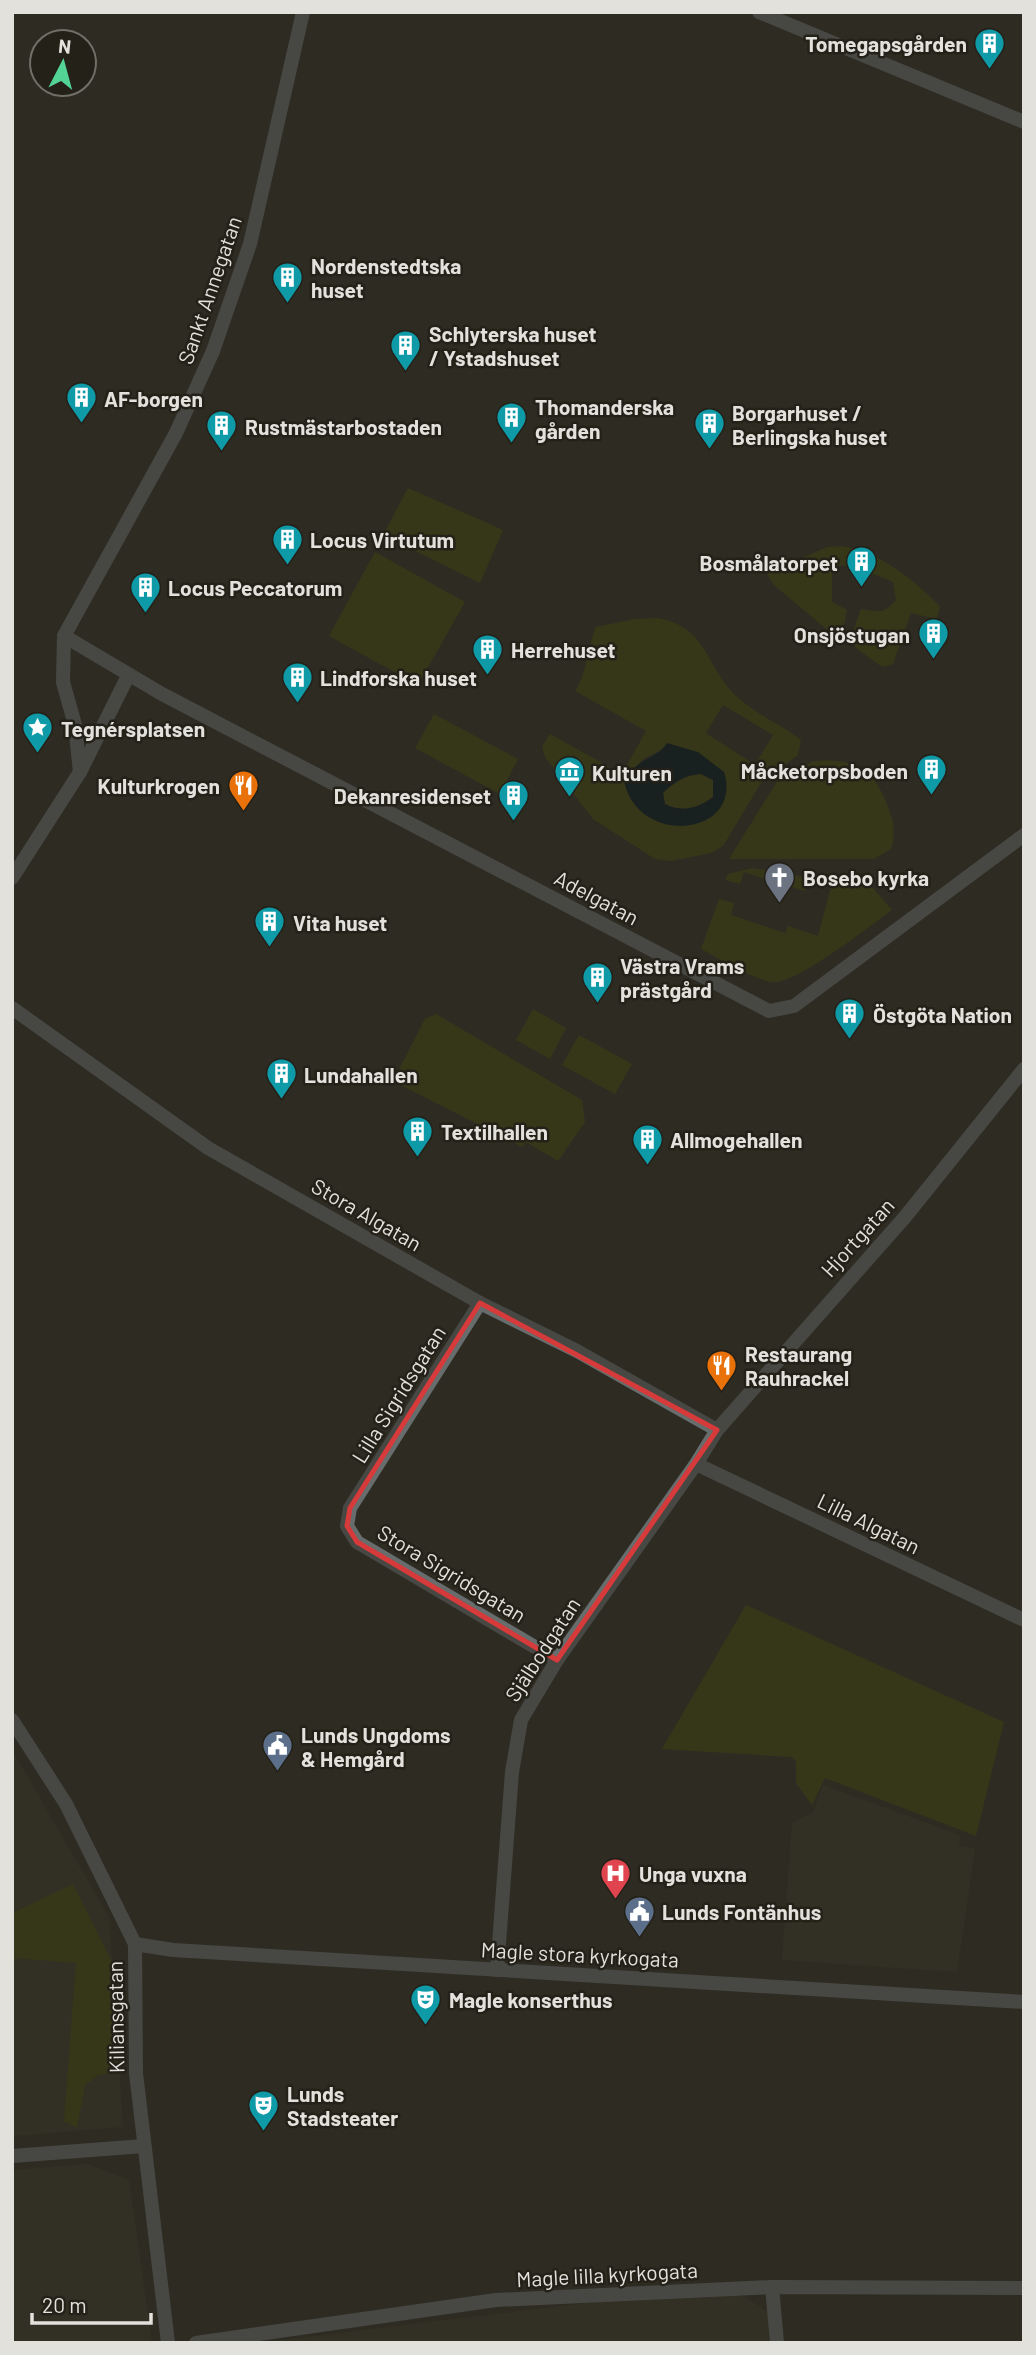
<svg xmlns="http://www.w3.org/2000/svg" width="1036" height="2355" viewBox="0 0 1036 2355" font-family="Barlow,sans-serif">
<rect width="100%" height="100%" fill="#2e2b23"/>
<!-- built -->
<g fill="#393426">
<path d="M 12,1750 L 109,1917 L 123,2127 L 12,2136 Z"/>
<path d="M 823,1785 L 960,1835 L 959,1846 L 975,1848 L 957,1972 L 782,1960 L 792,1823 L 813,1812 Z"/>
<path d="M 89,2164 L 129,2180 L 152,2343 L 12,2343 L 12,2170 Z"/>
<path d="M 742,2295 L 768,2312 L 769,2343 L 256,2343 L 628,2298 Z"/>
</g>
<!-- green -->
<g fill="#40460c" fill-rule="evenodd">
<path d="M 408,488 L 503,530 L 480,583 L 383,535 Z"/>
<path d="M 841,546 C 881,552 912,579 940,606 L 937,619 L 911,613 L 893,664 L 882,667 C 850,642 846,651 861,609 C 878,612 885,614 896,600 L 893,582 L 859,568 L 838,565 L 832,573 L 832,602 L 847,610 L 842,636 L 837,638 L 774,585 L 767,574 L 827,547 Z"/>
<path d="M 375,552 L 465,602 L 418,685 L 329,636 Z"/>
<path d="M 658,618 C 711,628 705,671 741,700 C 759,716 782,725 801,740 L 798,755 L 761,783 L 723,846 L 711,853 L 671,861 L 655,859 L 593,819 L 545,757 L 542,746 L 550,734 L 622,774 L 646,731 L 575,691 C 588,671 587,648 596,627 L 635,619 ZM 723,705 L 773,735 L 755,765 L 706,733 ZM 663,749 L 727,781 L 695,824 L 624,781 L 643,759 Z"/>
<path d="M 434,714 L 518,759 L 500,794 L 415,748 Z"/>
<path d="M 813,761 C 855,758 873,767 888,807 C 894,823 896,832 891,849 L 874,859 L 729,859 L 776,783 Z"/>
<path d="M 701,774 L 713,780 L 713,797 C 699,808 682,813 665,804 L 663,793 C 674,782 685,775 701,774 Z"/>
<path d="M 752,868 L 873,888 L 892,910 C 871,925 793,987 771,982 C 748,977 722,960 701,949 L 719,899 L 734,903 L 731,915 L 785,933 L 788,926 L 818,936 L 831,887 L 808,880 L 805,891 L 744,872 L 740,884 L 725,880 L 728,874 Z"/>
<path d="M 533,1009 L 566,1028 L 550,1059 L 516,1040 Z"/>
<path d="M 436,1014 L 582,1100 L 585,1122 L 558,1161 L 526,1142 L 522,1147 L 393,1081 L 425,1019 Z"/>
<path d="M 579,1035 L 632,1064 L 615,1094 L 562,1065 Z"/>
<path d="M 746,1605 L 1004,1722 L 976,1836 L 825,1778 L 812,1805 L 796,1783 L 796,1761 L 791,1757 L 662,1749 Z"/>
<path d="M 73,1884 L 116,1970 L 114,2072 L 98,2075 L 85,2085 L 77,2128 L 64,2121 L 76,1963 L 15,1958 L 12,1978 L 12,1913 Z"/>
</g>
<!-- water -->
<path fill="#02131e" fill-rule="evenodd" d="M 667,743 L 698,752 L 724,772 C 744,836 638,848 624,781 C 636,758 656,760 667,743 ZM 701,774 L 713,780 L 713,797 C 699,808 681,813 665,804 L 663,793 C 674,782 685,775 701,774 Z"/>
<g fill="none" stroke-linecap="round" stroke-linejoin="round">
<!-- minor -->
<g stroke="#676c6c" stroke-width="14">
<path d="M 759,12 L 1024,122"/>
<path d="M 64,636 L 162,694 L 769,1011 L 794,1006 L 1024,835"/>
<path d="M 80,772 L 75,725 L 63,682 L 64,636 L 176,433 L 213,351 L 250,244 L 303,12"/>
<path d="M 12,878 L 80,772 L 128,676"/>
<path d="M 12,1008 L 208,1148 L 480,1303 L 577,1351 L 717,1430"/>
<path d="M 480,1303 L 350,1508 L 347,1526 L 357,1542 L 557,1660"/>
<path d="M 696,1464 L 1024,1620"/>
<path d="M 12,1720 L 66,1804 L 135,1944 L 136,2073 L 168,2343"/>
<path d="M 135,1944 L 173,1950 L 1024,2002"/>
<path d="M 497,1970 L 512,1772 L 521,1720 L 557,1660 L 696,1464 L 717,1430 L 905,1217 L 1024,1069"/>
<path d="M 12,2156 L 144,2146"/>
<path d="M 772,2287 L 777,2343"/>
<path d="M 196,2343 L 496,2300 L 772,2287 L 1024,2288"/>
</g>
</g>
<!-- marked area -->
<path d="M0 0H1036V2355H0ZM 480,1303 L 717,1430 L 557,1660 L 357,1542 L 347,1526 L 350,1508 Z" fill="#2e2b23" fill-opacity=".55" fill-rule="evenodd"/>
<path fill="none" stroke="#d73a3a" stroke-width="5" stroke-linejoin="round" d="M 480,1303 L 717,1430 L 557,1660 L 357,1542 L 347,1526 L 350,1508 Z"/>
<!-- icons -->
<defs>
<symbol id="building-pin" viewBox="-11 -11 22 30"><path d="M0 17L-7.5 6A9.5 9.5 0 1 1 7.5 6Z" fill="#0f9aa8" stroke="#242119"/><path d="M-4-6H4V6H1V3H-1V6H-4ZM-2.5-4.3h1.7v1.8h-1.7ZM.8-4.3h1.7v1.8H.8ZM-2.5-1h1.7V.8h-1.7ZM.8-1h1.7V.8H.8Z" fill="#fff"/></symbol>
<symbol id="sight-pin" viewBox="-11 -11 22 30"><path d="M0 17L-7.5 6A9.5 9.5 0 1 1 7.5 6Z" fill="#0f9aa8" stroke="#242119"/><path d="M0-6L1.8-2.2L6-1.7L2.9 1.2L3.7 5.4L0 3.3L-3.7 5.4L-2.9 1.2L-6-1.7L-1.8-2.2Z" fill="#fff"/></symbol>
<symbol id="museum-pin" viewBox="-11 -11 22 30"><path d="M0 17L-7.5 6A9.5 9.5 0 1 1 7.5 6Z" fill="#0f9aa8" stroke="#242119"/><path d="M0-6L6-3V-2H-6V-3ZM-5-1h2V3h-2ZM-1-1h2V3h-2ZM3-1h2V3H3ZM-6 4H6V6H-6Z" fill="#fff"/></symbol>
<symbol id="restaurant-pin" viewBox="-11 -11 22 30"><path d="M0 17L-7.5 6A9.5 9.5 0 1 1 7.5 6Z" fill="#e8710a" stroke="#242119"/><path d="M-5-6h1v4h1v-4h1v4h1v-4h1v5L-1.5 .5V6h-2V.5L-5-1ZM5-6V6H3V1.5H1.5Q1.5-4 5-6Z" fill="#fff"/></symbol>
<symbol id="church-pin" viewBox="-11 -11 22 30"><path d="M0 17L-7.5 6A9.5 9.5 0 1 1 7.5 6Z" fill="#6b7280" stroke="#242119"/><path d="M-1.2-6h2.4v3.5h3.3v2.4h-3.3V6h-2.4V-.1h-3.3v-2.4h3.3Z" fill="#fff"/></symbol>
<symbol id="civic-pin" viewBox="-11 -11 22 30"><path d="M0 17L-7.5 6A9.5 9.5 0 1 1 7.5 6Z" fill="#5c6f8a" stroke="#242119"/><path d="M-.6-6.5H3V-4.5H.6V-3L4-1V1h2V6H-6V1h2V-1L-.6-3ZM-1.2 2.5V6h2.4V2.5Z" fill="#fff"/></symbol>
<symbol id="hospital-pin" viewBox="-11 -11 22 30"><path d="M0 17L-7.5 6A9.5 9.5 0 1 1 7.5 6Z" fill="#e0444e" stroke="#242119"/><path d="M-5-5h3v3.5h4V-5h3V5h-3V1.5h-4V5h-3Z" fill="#fff"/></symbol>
<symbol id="theatre-pin" viewBox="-11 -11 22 30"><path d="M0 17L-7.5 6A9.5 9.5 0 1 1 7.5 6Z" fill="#0f9aa8" stroke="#242119"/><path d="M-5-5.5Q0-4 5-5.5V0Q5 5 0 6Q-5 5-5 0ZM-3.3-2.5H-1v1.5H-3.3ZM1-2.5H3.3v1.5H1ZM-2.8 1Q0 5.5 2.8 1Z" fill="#fff"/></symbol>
</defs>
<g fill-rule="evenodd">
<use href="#building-pin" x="972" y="26" width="35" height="47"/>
<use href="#building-pin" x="270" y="260" width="35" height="47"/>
<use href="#building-pin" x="388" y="328" width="35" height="47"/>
<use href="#building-pin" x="64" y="380" width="35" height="47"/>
<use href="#building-pin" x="494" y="400" width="35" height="47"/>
<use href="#building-pin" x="692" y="406" width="35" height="47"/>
<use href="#building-pin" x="204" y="408" width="35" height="47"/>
<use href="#building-pin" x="270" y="522" width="35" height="47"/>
<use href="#building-pin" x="844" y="544" width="35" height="47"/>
<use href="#building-pin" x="128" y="570" width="35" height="47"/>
<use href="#building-pin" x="916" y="616" width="35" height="47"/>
<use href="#building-pin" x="470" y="632" width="35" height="47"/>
<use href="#building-pin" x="280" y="660" width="35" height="47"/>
<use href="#sight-pin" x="20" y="710" width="35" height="47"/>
<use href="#building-pin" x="914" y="752" width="35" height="47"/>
<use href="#museum-pin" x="552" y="754" width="35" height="47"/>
<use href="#restaurant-pin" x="226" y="768" width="35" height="47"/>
<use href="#building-pin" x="496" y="778" width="35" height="47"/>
<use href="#church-pin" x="762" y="860" width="35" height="47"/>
<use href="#building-pin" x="252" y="904" width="35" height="47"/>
<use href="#building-pin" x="580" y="960" width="35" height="47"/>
<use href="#building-pin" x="832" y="996" width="35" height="47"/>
<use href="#building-pin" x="264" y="1056" width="35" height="47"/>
<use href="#building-pin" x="400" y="1114" width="35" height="47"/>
<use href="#building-pin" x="630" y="1122" width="35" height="47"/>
<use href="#restaurant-pin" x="704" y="1348" width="35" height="47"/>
<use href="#civic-pin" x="260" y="1728" width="35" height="47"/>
<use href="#hospital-pin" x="598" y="1856" width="35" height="47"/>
<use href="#civic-pin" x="622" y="1894" width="35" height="47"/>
<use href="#theatre-pin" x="408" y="1982" width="35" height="47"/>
<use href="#theatre-pin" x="246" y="2088" width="35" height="47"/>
</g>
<g text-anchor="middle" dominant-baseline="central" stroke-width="5" stroke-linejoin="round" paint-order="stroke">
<!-- poi labels -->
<g font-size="21" font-weight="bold" fill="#e3e1dc" stroke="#242119" text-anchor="start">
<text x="967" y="43" text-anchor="end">Tomegapsgården</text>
<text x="311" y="265">Nordenstedtska<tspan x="311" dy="24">huset</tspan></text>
<text x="429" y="333">Schlyterska huset<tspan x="429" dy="24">/ Ystadshuset</tspan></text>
<text x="104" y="398">AF-borgen</text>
<text x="535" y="406">Thomanderska<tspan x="535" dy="24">gården</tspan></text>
<text x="732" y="412">Borgarhuset /<tspan x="732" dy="24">Berlingska huset</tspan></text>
<text x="245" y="426">Rustmästarbostaden</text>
<text x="310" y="539">Locus Virtutum</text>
<text x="838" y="562" text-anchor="end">Bosmålatorpet</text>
<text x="168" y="587">Locus Peccatorum</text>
<text x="910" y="634" text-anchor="end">Onsjöstugan</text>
<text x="511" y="649">Herrehuset</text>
<text x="320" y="677">Lindforska huset</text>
<text x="61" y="728">Tegnérsplatsen</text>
<text x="908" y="770" text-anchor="end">Måcketorpsboden</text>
<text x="592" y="772">Kulturen</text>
<text x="220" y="785" text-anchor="end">Kulturkrogen</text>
<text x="491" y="795" text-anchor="end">Dekanresidenset</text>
<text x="803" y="877">Bosebo kyrka</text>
<text x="293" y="922">Vita huset</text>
<text x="620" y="965">Västra Vrams<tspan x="620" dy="24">prästgård</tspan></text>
<text x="873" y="1014">Östgöta Nation</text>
<text x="304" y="1074">Lundahallen</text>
<text x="441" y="1131">Textilhallen</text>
<text x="670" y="1139">Allmogehallen</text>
<text x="745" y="1353">Restaurang<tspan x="745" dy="24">Rauhrackel</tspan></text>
<text x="301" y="1734">Lunds Ungdoms<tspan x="301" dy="24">&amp; Hemgård</tspan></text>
<text x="639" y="1873">Unga vuxna</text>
<text x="662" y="1911">Lunds Fontänhus</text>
<text x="449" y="1999">Magle konserthus</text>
<text x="287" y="2093">Lunds<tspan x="287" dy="24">Stadsteater</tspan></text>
</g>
<!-- street labels -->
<g font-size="21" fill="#e3e1dc" stroke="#242119">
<text transform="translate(209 290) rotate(-71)">Sankt Annegatan</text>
<text transform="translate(597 897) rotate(28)">Adelgatan</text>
<text transform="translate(367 1214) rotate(30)">Stora Algatan</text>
<text transform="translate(857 1237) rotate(-48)">Hjortgatan</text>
<text transform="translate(398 1394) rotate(-58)">Lilla Sigridsgatan</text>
<text transform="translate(869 1523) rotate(26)">Lilla Algatan</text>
<text transform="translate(452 1573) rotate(31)">Stora Sigridsgatan</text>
<text transform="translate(542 1649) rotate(-57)">Själbodgatan</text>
<text transform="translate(580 1954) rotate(3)">Magle stora kyrkogata</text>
<text transform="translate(115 2017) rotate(-91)">Kiliansgatan</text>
<text transform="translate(607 2274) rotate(-3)">Magle lilla kyrkogata</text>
</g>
</g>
<!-- border -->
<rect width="1036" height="2355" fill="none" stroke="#e3e1dc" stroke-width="28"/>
<!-- north arrow -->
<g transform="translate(63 63) rotate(6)"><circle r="33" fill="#242119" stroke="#706e67" stroke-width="2"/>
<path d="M0-5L12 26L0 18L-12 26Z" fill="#53d396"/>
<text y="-10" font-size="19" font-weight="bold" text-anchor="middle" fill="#e3e1dc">N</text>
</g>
<!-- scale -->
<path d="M32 2313v10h119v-10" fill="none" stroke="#e3e1dc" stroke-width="3.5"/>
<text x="42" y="2313" font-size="21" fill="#e3e1dc" stroke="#242119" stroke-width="5" paint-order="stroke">20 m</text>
</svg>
